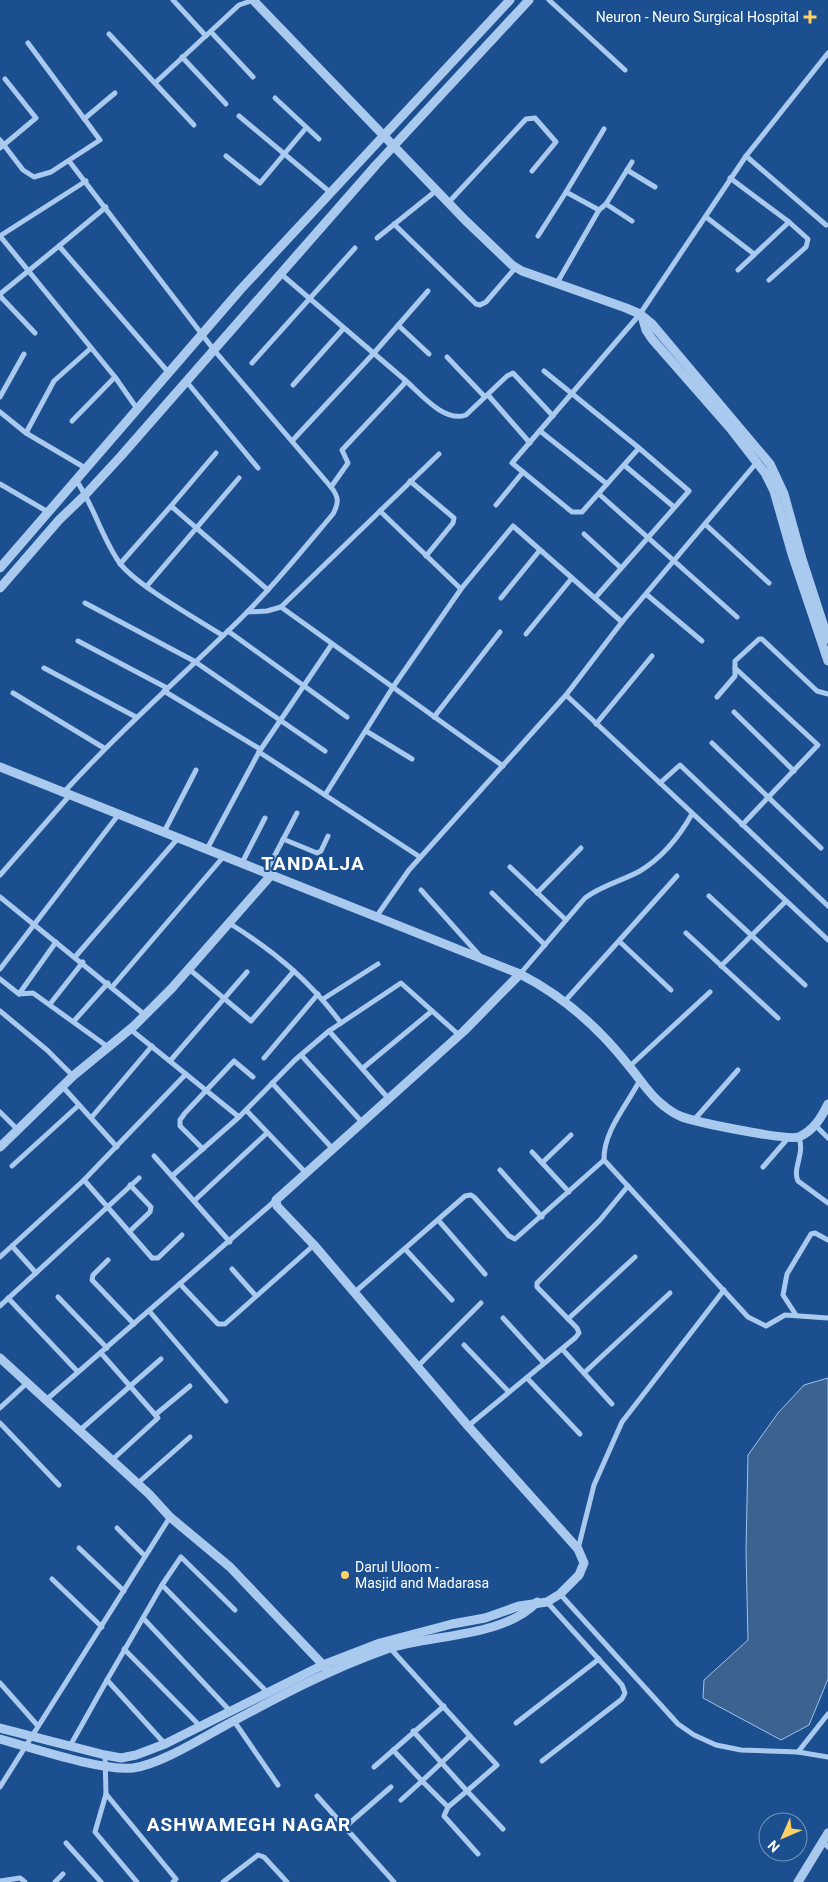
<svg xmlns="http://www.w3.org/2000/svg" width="828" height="1882" viewBox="0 0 828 1882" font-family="Roboto,sans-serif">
<rect width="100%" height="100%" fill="#1b4f8f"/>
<!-- water -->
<path fill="#3c6290" stroke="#9cc4f0" d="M 828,1378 L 828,1679 L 809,1725 L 781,1740 L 703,1698 L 704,1680 L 748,1640 L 746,1551 L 748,1455 L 778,1413 L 804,1385 Z"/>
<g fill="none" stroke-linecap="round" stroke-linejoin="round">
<!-- minor -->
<g stroke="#a9c9ee" stroke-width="5">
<path d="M 173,0 L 206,36"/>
<path d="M 549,0 L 625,70"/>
<path d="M 211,32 L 253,77"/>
<path d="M 109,34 L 194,125"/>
<path d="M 182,57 L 226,104"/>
<path d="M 155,83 L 239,5 L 254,0"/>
<path d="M 275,98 L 319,139"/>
<path d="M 239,116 L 331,193"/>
<path d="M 84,119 L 115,93"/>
<path d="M 0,140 L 23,170 L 34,177 L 51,172 L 100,140 L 28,43"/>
<path d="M 0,148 L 36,118 L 5,79"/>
<path d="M 226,156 L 260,183 L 306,128"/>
<path d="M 746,156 L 826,225"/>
<path d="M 627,170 L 655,187"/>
<path d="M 730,178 L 789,222 L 808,239 L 806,247 L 769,280"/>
<path d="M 86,181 L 0,236 L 115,377 L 138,410"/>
<path d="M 566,192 L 604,129"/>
<path d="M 449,202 L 526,119 L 535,118 L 556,142 L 532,171"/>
<path d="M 606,204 L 632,221"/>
<path d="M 706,217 L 754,254"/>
<path d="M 394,224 L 476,304 L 480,305 L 486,302 L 516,267"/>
<path d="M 538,236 L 566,192 L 599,210 L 606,204 L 632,162"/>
<path d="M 377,238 L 437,190"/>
<path d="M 59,246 L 106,207"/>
<path d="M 738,270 L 789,222"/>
<path d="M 281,274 L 405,380 L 404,384 L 342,450 L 348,463 L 331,487"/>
<path d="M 557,283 L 599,210"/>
<path d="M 0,294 L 59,246 L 169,373"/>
<path d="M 0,296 L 35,333"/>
<path d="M 398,325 L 429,354"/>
<path d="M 447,357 L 485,397"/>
<path d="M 252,363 L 355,248"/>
<path d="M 544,371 L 639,448 L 689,491 L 595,598"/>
<path d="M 405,380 C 421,394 444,423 466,415 L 507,376 L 513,373 L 553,416"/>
<path d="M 186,381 L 258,468"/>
<path d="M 293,385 L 343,329"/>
<path d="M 488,395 L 530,443"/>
<path d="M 0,397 L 24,354"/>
<path d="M 0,412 L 26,433 L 87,469"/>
<path d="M 72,421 L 115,377"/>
<path d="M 540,431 L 607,484"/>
<path d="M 26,433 L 54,381 L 91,348"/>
<path d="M 292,441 L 374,353 L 428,291"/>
<path d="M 639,448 L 582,512 L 572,512 L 512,463 L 640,314 L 746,156 L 828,53"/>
<path d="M 624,465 L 674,507"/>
<path d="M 76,480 C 94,506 101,536 119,562 C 134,584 197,619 222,635"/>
<path d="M 410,481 L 454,518 L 453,523 L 426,556"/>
<path d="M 0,484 L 48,512"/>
<path d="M 599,494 L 737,617"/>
<path d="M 496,505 L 523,472"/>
<path d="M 171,506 L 216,453"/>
<path d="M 705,524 L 769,583"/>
<path d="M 584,534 L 621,568"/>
<path d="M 120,564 L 171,506 L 268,590"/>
<path d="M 147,586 L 239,478"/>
<path d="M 461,589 L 513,526 L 622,622"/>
<path d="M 646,594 L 702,641"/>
<path d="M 501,598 L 540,550"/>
<path d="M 85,603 L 194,661 L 325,751"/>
<path d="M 281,607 L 503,766"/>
<path d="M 247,612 L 267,611 L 281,607 L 439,454"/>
<path d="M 228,631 L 347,717"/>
<path d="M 526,634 L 572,578"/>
<path d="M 78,641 L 167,688"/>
<path d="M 332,644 L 259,752 L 420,857"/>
<path d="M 44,668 L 136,717"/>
<path d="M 735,668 L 818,745 L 742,825"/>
<path d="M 164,691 L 260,749"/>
<path d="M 13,693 L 104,748"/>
<path d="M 566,695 L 828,940"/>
<path d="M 717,697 L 735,676 L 735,661 L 759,639 L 762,639 L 817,691 L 828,694"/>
<path d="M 734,712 L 794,771"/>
<path d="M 434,717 L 500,632"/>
<path d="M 596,724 L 652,656"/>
<path d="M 366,731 L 412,759"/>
<path d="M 712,743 L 821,848"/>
<path d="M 660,783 L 680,765 L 828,906"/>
<path d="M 64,792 C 116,735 173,684 229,630 C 267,594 300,553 333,514 C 339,503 339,497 331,487 L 214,350 L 69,161"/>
<path d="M 325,795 L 393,687 L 461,589 L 380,511"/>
<path d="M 164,832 L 196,770"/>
<path d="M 283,839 L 317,853 L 321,851 L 328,836"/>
<path d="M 207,849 L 259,752"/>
<path d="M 242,863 L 265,818"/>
<path d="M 510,867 L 566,920"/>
<path d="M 266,872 L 297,813"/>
<path d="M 0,875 L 70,795"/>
<path d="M 421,890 L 480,956"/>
<path d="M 492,893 L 545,945"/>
<path d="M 537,893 L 581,848"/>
<path d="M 709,896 L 805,985"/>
<path d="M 0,897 L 145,1015"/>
<path d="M 376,917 L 409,870 L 566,695 L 622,622 L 758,461"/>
<path d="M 229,923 C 274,951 309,980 341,1023"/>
<path d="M 686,933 L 778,1018"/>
<path d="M 619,941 L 671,990"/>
<path d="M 75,957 L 179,837"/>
<path d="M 721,966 L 785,902"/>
<path d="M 0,969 L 119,814"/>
<path d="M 189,969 L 251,1021 L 294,971"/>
<path d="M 520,974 L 585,898 C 602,885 622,881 640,871 C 663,857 679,837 692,814"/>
<path d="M 0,979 L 19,994 L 33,993 L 108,1047"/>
<path d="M 112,987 L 224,856"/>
<path d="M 19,994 L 56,942"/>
<path d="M 323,999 L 378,964"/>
<path d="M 565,1001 L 677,876"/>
<path d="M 50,1004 L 83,962"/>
<path d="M 0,1011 L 47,1050 L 73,1076"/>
<path d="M 74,1021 L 108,983"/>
<path d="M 130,1029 L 239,1117"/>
<path d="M 329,1031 L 388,1098"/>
<path d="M 301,1055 L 361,1121"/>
<path d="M 264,1058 L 318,994"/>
<path d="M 170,1061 L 247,972"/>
<path d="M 630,1066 L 710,992"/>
<path d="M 363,1068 L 432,1011"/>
<path d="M 272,1083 L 332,1148"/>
<path d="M 63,1087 L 117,1147"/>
<path d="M 246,1110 L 305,1172"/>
<path d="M 0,1112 L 17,1129"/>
<path d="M 91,1118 L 152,1046"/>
<path d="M 694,1120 L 738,1070"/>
<path d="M 815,1125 L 828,1138"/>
<path d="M 799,1137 C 805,1155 792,1168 798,1181 L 828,1203"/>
<path d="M 203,1149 L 180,1126 L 180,1120 L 185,1113 L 234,1061 L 253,1077"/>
<path d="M 532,1152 L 569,1192"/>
<path d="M 154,1156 L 230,1242"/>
<path d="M 604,1160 C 603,1132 627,1105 640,1080"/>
<path d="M 542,1163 L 571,1135"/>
<path d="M 12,1166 L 79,1105"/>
<path d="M 763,1167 L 789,1137"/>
<path d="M 500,1170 L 542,1217"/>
<path d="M 172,1176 L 239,1117 L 295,1060 L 329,1031 L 401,983 L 459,1035"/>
<path d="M 84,1180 L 152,1258 L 158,1258 L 182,1235"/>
<path d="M 194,1201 L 267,1133"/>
<path d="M 439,1221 L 485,1274"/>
<path d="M 129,1232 L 150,1212 L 151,1207 L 130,1185"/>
<path d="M 406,1250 L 452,1300"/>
<path d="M 0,1257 L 12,1246"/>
<path d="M 108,1260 L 93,1275 L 92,1280 L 134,1324"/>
<path d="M 232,1269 L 256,1296"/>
<path d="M 36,1273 L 12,1246 L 84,1180 L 186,1074"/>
<path d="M 180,1284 L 218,1324 L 225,1324 L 314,1245"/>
<path d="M 355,1292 L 465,1196 L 471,1195 L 474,1197 L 509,1236 L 515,1239 L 604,1160 L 748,1317 L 766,1326 L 785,1315 L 828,1318"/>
<path d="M 58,1297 L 107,1348"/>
<path d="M 8,1298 L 78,1372"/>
<path d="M 0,1306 L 139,1178"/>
<path d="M 150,1312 L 226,1401"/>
<path d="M 796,1315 L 783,1295 L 787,1274 L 811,1234 L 815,1233 L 828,1240"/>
<path d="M 503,1318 L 544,1363"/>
<path d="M 568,1319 L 635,1257"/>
<path d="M 464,1345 L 509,1392"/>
<path d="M 563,1350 L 612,1404"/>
<path d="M 101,1353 L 158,1418 L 112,1460"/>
<path d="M 418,1366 L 481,1303"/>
<path d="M 584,1373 L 670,1293"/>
<path d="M 527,1378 L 580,1434"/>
<path d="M 46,1400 L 276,1200"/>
<path d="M 0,1408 L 27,1383"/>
<path d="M 155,1415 L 190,1386"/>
<path d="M 0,1423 L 59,1485"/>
<path d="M 468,1426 L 575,1338 L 579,1333 L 577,1328 L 537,1287 L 537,1283 L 600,1220 L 628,1186"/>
<path d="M 79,1431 L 161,1359"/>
<path d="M 138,1483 L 190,1437"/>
<path d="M 117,1528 L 145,1556"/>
<path d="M 79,1548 L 124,1591"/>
<path d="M 578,1549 L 594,1485 L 622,1422 L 724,1290"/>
<path d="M 52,1579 L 102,1627"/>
<path d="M 162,1585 L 181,1557 L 235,1610"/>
<path d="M 560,1594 L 678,1724 L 694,1735 L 716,1745 L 741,1750 L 798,1752 L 828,1757"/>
<path d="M 143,1618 L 162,1585 L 267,1692"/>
<path d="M 390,1648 L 470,1736 L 422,1781 L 448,1807 L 444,1816 L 478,1854"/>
<path d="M 124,1649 L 200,1726"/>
<path d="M 107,1680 L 143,1618 L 231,1712"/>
<path d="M 0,1683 L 38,1726"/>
<path d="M 234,1721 L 278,1785"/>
<path d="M 516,1723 L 599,1659"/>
<path d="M 413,1731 L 467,1791 L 448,1807"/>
<path d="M 470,1736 L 497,1765 L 467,1791 L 503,1829"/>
<path d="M 70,1746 L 107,1680 L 165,1744"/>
<path d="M 393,1750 L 422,1781 L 401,1800"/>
<path d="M 798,1752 L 828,1714"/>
<path d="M 105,1755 L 106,1794 L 176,1879 L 173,1882"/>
<path d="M 542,1761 L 622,1699 L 625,1693 L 622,1685 L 547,1602"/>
<path d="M 374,1767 L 444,1706"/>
<path d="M 0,1787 L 170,1517"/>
<path d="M 106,1794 L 95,1832 L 137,1882"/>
<path d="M 317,1796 L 394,1882"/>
<path d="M 345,1827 L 391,1787"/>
<path d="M 823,1842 L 828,1847"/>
<path d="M 66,1843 L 101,1882"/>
<path d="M 0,1881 L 20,1878 L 25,1882"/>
<path d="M 55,1882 L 63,1874"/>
<path d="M 223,1882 L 258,1855 L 264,1857 L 287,1882"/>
</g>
<!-- tertiary -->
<g stroke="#a9c9ee" stroke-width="9">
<path d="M 253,0 L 465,220 L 512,265 L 522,271 L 626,308 L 640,314 L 652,324 L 770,464 L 784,494 L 802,559 L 828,639"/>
<path d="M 642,316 L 646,330 L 652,339 L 730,428 L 765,473 L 774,491 L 792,554 L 828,661"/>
<path d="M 0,568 L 241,289 L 510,0"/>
<path d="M 0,588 L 59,520 L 86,494 L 121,456 L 376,165 L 529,0"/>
<path d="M 0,767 L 520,974 C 563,996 600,1029 629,1066 C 641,1080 649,1095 664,1106 C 669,1110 675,1114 680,1116 C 694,1122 788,1141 799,1137 C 814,1130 821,1118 828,1104"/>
<path d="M 0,1147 L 73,1076 L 134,1026 L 172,988 L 272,874"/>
<path d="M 0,1358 L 149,1494 L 170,1517 L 230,1567 L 326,1668"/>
<path d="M 0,1728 L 105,1755 L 121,1758 L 136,1755 L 165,1744 L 323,1665 L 380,1643 L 452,1624 L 485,1618 L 519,1606 L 547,1602 L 560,1594 L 579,1575 L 584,1563 L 578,1549 L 468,1426 L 314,1245 L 277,1206 L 276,1200 L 464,1031 L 520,974"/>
<path d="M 0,1739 C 33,1748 101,1771 133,1768 C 159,1765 202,1738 226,1725 C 278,1697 330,1669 387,1649 C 431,1634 503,1638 537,1602"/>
<path d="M 798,1882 L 828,1833"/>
</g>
</g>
<!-- markers -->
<g fill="#ffd166" stroke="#1b4f8f" stroke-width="2">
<path d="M807.5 9.5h5v5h5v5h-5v5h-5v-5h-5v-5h5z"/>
<circle cx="345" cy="1575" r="5"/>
</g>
<g text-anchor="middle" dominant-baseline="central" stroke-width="4" stroke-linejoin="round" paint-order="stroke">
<!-- poi labels -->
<g font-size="14" fill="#fff" stroke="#1b4f8f" text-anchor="end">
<text x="799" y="17">Neuron - Neuro Surgical Hospital</text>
<text x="355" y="1567" text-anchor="start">Darul Uloom -<tspan x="355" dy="16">Masjid and Madarasa</tspan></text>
</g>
<!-- district labels -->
<g font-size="19" font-weight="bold" letter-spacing="1" fill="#fff" stroke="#1b4f8f">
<text x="313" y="863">TANDALJA</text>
<text x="249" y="1824">ASHWAMEGH NAGAR</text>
</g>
</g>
<!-- north arrow -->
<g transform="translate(783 1837) rotate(225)"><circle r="24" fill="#1b4f8f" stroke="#7695bc"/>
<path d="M0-4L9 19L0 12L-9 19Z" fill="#ffd166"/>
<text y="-8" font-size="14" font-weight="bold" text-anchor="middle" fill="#ffffff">N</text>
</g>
</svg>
